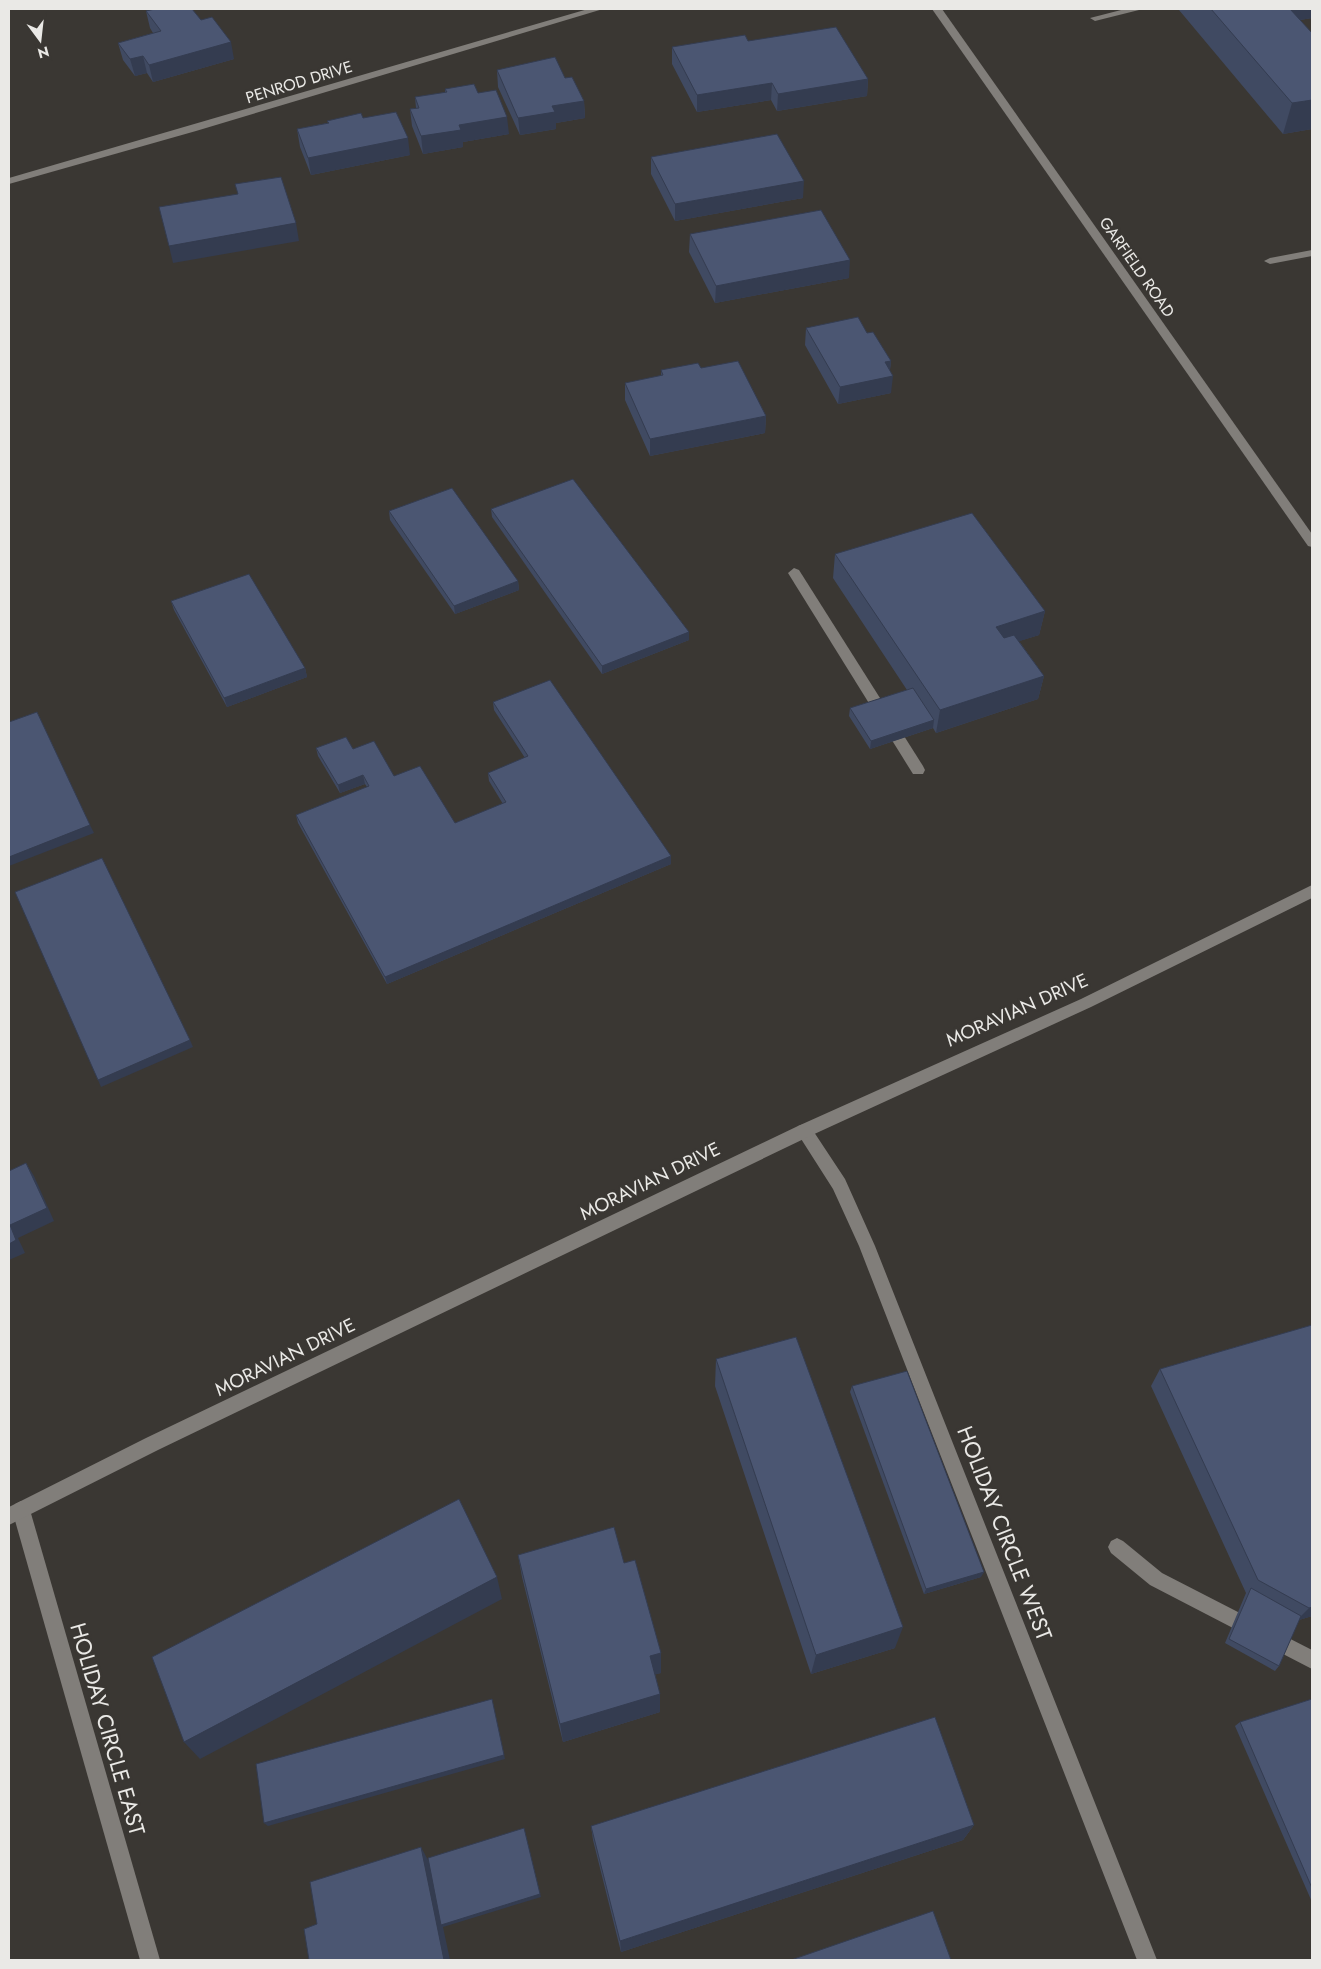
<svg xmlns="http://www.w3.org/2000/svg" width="1321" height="1969" viewBox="0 0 1321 1969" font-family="Jost,sans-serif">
<rect width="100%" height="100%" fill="#3a3733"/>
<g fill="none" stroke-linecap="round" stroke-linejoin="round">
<!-- lane -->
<g fill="#817e7a" fill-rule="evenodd">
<path d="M 1125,9 L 1143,9 L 1095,21 L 1090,18 Z"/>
<path d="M 1312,250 L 1312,256 L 1270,264 L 1264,261 L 1270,258 Z"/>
<path d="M 794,568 L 799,570 L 923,766 L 925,770 L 923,774 L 913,774 L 788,573 Z"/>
<path d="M 1117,1538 L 1123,1541 L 1162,1573 L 1312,1650 L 1312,1669 L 1150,1585 L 1111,1553 L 1108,1547 L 1111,1541 Z"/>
</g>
<!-- street -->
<g fill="#817e7a" fill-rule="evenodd">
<path d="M 588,9 L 603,9 L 196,131 L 9,184 L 9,178 Z"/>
<path d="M 804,1124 L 810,1126 L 845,1179 L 875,1246 L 1157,1960 L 1137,1960 L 859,1246 L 833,1189 L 796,1131 L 798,1126 Z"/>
<path d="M 21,1501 L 27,1504 L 30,1510 L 160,1960 L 140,1960 L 12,1510 L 15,1504 Z"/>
</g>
<!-- secondary -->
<g fill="#817e7a" fill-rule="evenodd">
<path d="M 932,9 L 942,9 L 1312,534 L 1312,547 L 1308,546 Z"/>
<path d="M 1312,885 L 1312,898 L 1091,1007 L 810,1136 L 158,1450 L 9,1525 L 9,1507 L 146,1438 L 798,1126 L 1081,999 Z"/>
</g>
</g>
<!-- wall -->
<g fill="#404a62">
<path d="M 1179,9 L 1312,9 L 1312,18 L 1300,20 L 1312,129 L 1283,134 L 1179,10 Z"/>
<path d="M 146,11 L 201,20 L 234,59 L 153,82 L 147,73 L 135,76 L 123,60 L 118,43 L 153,33 L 150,28 Z"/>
<path d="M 748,41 L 868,79 L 867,96 L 777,111 L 771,100 L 697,112 L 672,64 L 672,47 Z"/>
<path d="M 497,70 L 565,78 L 584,101 L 585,118 L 556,123 L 556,129 L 520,135 L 498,87 Z"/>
<path d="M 445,89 L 478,93 L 509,134 L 463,142 L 463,147 L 423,154 L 412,126 L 410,109 L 416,108 L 415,97 L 445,93 Z"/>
<path d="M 363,118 L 410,155 L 311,175 L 300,147 L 297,129 L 328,123 L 327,121 Z"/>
<path d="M 651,157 L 803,198 L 675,221 L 651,174 Z"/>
<path d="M 690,234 L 849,278 L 715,303 L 689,252 Z"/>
<path d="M 806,328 L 867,333 L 891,361 L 890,370 L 891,393 L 838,404 L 805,345 Z"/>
<path d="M 701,368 L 766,416 L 765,433 L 650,456 L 625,400 L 625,383 L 661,376 L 661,370 Z"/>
<path d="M 491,509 L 689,640 L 602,674 L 492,517 Z"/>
<path d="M 389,511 L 518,581 L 519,590 L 455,614 L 390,520 Z"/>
<path d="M 835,554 L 1045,611 L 1039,635 L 1019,641 L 1044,676 L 1038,699 L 936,733 L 933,728 L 870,749 L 849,716 L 850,708 L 907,690 L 833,578 Z"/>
<path d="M 171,601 L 305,668 L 307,677 L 227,707 L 174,610 Z"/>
<path d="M 493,702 L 671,856 L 671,864 L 387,984 L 298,823 L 296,815 L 367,787 L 365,784 L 340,793 L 318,756 L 316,748 L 353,749 L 394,776 L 455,823 L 503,804 L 489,781 L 488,773 L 525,758 L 494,710 Z"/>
<path d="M 1312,1325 L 1312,1616 L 1299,1620 L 1279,1666 L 1275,1671 L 1225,1643 L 1246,1593 L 1151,1386 L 1160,1369 Z"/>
<path d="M 716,1359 L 895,1648 L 811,1674 L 715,1386 Z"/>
<path d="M 852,1386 L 981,1577 L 924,1594 L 850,1392 Z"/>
<path d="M 518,1555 L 624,1563 L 661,1653 L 661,1673 L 655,1674 L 660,1694 L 660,1712 L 563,1742 L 522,1577 Z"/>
<path d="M 1312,1699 L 1312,1902 L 1235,1726 L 1240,1722 Z"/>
<path d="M 974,1825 L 963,1840 L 621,1952 L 593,1840 L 591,1826 Z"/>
</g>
<!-- shaded-wall -->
<g fill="#343c50">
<path d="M 1273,9 L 1312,9 L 1312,18 L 1269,25 Z"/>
<path d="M 231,42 L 234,59 L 153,82 L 149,65 Z"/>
<path d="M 143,56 L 147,73 L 135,76 L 130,59 Z"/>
<path d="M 868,79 L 867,96 L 777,111 L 778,94 Z"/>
<path d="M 772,83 L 771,100 L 697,112 L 697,95 Z"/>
<path d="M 1312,100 L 1312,129 L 1283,134 L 1292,103 Z"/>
<path d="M 584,101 L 585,118 L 556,123 L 556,129 L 520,135 L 518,118 L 552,106 Z"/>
<path d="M 507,117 L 509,134 L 463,142 L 463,147 L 423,154 L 421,136 L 459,125 Z"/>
<path d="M 408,138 L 410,155 L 311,175 L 308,158 Z"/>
<path d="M 804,181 L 803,198 L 675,221 L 675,204 Z"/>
<path d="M 296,223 L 299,241 L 173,263 L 169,246 Z"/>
<path d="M 850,260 L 849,278 L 715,303 L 716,286 Z"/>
<path d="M 891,361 L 889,377 L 893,376 L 891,393 L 838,404 L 840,387 L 885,362 Z"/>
<path d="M 766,416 L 765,433 L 650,456 L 650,439 Z"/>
<path d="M 518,581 L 519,590 L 455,614 L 454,606 Z"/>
<path d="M 1045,611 L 1039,635 L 991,650 L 996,627 Z"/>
<path d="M 689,632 L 689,640 L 602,674 L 602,666 Z"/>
<path d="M 305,668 L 307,677 L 227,707 L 224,698 Z"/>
<path d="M 1044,676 L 1038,699 L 936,733 L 940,710 Z"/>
<path d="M 934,720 L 933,728 L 870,749 L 871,741 Z"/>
<path d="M 363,775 L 365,784 L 340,793 L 338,785 Z"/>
<path d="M 90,825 L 94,833 L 9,866 L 9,857 Z"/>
<path d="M 671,856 L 671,864 L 387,984 L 385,977 Z"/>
<path d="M 190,1040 L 193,1047 L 101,1087 L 98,1080 Z"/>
<path d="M 26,1163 L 34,1176 L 54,1221 L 18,1238 L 25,1253 L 9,1260 L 10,1225 Z"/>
<path d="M 984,1572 L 981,1577 L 924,1594 L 926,1589 Z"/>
<path d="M 497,1577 L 502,1599 L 200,1759 L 184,1742 Z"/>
<path d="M 1312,1607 L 1312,1616 L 1296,1621 L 1309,1608 Z"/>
<path d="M 903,1627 L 895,1648 L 811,1674 L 816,1655 Z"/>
<path d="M 661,1653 L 661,1673 L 650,1676 L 650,1656 Z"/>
<path d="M 660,1694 L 660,1712 L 563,1742 L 560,1724 Z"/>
<path d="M 492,1699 L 505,1759 L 268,1826 L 264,1823 Z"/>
<path d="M 974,1825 L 963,1840 L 621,1952 L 620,1941 Z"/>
<path d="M 525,1832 L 541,1897 L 443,1927 L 450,1960 L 444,1960 L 421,1847 L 429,1862 Z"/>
</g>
<!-- building -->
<g fill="#4b5672" stroke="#343c50">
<path d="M 155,9 L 192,9 L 201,20 L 212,17 L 231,42 L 149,65 L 143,56 L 130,59 L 118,43 L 161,31 L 146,11 Z"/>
<path d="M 1211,9 L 1290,9 L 1312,33 L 1312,100 L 1292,103 Z"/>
<path d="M 836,27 L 868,79 L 778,94 L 772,83 L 697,95 L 672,47 L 745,35 L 748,41 Z"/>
<path d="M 555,57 L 565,78 L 572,77 L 584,101 L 552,106 L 555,112 L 518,118 L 497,70 Z"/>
<path d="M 474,84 L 478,93 L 496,90 L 507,117 L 459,125 L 461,130 L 421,136 L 410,109 L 419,108 L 415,97 L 447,92 L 445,89 Z"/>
<path d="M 396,112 L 408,138 L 308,158 L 297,129 L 329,123 L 327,121 L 361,113 L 363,118 Z"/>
<path d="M 777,134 L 804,181 L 675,204 L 651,157 Z"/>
<path d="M 281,177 L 296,223 L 169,246 L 159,207 L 238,194 L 235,184 Z"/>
<path d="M 821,210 L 850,260 L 716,286 L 690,234 Z"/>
<path d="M 858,317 L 867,333 L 873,332 L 891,361 L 885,362 L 893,376 L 840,387 L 806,328 Z"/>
<path d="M 738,361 L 766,416 L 650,439 L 625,383 L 663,375 L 661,370 L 698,363 L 701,368 Z"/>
<path d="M 573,479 L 689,632 L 602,666 L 491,509 Z"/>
<path d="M 452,488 L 518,581 L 454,606 L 389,511 Z"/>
<path d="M 972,513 L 1045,611 L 996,627 L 1004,638 L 1014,635 L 1044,676 L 940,710 L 835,554 Z"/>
<path d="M 249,574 L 305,668 L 224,698 L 171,601 Z"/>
<path d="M 550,680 L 671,856 L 385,977 L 296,815 L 369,786 L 363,775 L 338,785 L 316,748 L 346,737 L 353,749 L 374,741 L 394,776 L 420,766 L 455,823 L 506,802 L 488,773 L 528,756 L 493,702 Z"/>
<path d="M 913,688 L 934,720 L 871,741 L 850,708 Z"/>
<path d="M 37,712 L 90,825 L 9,857 L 9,722 Z"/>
<path d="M 102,858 L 190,1040 L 98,1080 L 15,892 Z"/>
<path d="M 26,1163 L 47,1208 L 10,1225 L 16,1240 L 9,1244 L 9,1171 Z"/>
<path d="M 1312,1325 L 1312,1607 L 1309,1608 L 1258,1580 L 1160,1369 Z"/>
<path d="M 796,1337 L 903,1627 L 816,1655 L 716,1359 Z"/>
<path d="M 907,1371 L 984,1572 L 926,1589 L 852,1386 Z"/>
<path d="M 459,1499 L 497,1577 L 184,1742 L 152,1657 Z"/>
<path d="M 614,1527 L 624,1563 L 635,1560 L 661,1653 L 650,1656 L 660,1694 L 560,1724 L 518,1555 Z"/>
<path d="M 1251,1588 L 1301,1616 L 1279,1666 L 1229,1639 Z"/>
<path d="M 492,1699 L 504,1755 L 264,1823 L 256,1764 Z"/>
<path d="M 1312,1699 L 1312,1888 L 1240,1722 Z"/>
<path d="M 935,1717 L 974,1825 L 620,1941 L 591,1826 Z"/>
<path d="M 524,1828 L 540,1894 L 441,1925 L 428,1858 Z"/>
<path d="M 421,1847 L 444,1960 L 309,1960 L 304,1929 L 317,1924 L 310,1882 Z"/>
<path d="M 933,1911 L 951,1960 L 791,1960 Z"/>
</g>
<g text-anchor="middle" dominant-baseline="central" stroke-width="5" stroke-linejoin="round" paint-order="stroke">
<!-- far-street labels -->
<g font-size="16" fill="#eae9e6" stroke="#3a3733">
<text transform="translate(299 82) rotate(-17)">PENROD DRIVE</text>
<text transform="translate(1137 267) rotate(55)">GARFIELD ROAD</text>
</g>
<!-- street labels -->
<g font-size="19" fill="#eae9e6" stroke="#3a3733">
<text transform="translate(1017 1010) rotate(-24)">MORAVIAN DRIVE</text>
<text transform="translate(650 1181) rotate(-26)">MORAVIAN DRIVE</text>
<text transform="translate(285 1357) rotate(-26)">MORAVIAN DRIVE</text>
</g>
<!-- near-street labels -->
<g font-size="22" fill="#eae9e6" stroke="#3a3733">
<text transform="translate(1005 1533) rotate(69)">HOLIDAY CIRCLE WEST</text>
<text transform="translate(108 1729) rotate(74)">HOLIDAY CIRCLE EAST</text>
</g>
</g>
<!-- border -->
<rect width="1321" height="1969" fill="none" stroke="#eae9e6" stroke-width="20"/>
<!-- north arrow -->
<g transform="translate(40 40) rotate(165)" stroke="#3a3733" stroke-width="4" paint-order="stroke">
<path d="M0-4L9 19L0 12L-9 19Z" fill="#eae9e6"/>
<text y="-8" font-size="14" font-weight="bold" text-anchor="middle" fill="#eae9e6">N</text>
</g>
</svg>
